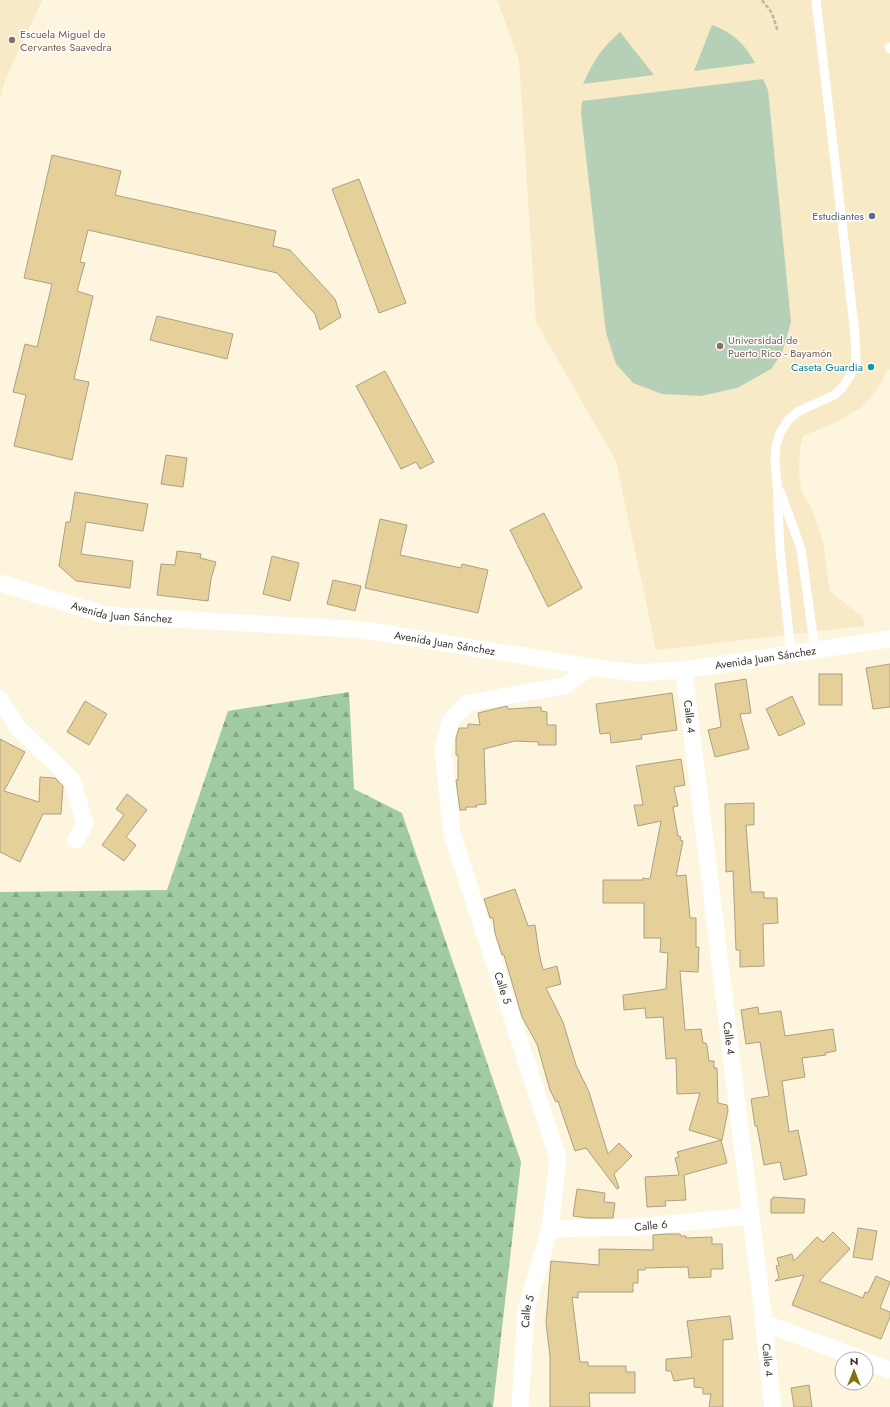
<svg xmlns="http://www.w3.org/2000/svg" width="890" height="1407" viewBox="0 0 890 1407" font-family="Jost,sans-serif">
<defs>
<pattern id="forest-firs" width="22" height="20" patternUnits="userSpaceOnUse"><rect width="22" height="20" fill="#a1cca2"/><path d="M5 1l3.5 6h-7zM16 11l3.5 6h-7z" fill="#84a684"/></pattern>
</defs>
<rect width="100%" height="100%" fill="#fdf5de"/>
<!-- built -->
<g fill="#f8eac7">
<path d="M 0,0 L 42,0 L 5,80 L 0,100 Z"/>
<path d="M 497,0 L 890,0 L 890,370 L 886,370 L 883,380 L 872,396 L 859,409 L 838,421 L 803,436 L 800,448 L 799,473 L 802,492 L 811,507 L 823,542 L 830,592 L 862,616 L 865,626 L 656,650 L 616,461 L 536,322 L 519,60 Z"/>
</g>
<!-- green -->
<g fill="#b6d0b7">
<path d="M 712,25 C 733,33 744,43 755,63 L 694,71 Z"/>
<path d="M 620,32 L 654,75 L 583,84 C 594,60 600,50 620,32 Z"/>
<path d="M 763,79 L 768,90 L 791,322 L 782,353 L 771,369 L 737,388 L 701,396 L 662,394 L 633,383 L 616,364 L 606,333 L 581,113 L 582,101 Z"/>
</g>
<!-- forest -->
<path fill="url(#forest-firs)" d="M 349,692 L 354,789 L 402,813 L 521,1162 L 493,1407 L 0,1407 L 0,892 L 167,890 L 228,711 Z"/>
<!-- building -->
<g fill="#e5d099" stroke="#aaa086">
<path d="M 52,155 L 121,171 L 115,195 L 276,231 L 273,246 L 290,250 L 335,299 L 341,317 L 320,330 L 315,314 L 277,273 L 88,230 L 80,262 L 85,263 L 77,291 L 93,296 L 74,379 L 89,382 L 72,460 L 14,446 L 26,395 L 13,392 L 25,344 L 37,347 L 52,284 L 24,278 Z"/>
<path d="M 359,179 L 406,303 L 379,313 L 332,189 Z"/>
<path d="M 157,316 L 233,334 L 227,359 L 150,340 Z"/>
<path d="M 385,371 L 434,462 L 420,469 L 416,462 L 401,469 L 356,386 Z"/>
<path d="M 166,455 L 187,458 L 183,487 L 161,484 Z"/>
<path d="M 75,492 L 148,504 L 143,531 L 86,522 L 81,554 L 133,561 L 130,588 L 76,581 L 59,566 L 66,522 L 70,522 Z"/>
<path d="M 544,513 L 582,588 L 548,607 L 510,530 Z"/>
<path d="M 380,519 L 407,525 L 400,555 L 461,568 L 462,564 L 488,570 L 478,613 L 365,588 Z"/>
<path d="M 177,551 L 201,554 L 200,558 L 216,562 L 211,579 L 208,601 L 157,595 L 161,564 L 175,565 Z"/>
<path d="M 272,556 L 299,563 L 290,601 L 263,594 Z"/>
<path d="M 333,580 L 361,586 L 355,611 L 327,604 Z"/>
<path d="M 890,664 L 890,707 L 873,709 L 866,668 Z"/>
<rect x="819" y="674" width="23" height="31"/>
<path d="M 746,679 L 751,713 L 740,714 L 749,749 L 715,757 L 708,730 L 721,727 L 715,684 Z"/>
<path d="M 672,693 L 677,730 L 641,735 L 642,739 L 611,743 L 610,733 L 600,734 L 596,704 Z"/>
<path d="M 792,696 L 805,724 L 779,736 L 766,709 Z"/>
<path d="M 85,701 L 107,714 L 89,745 L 67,732 Z"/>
<path d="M 507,706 L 508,709 L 541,707 L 541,711 L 547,712 L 547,725 L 556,725 L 556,745 L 538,745 L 539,742 L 515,741 L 484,749 L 486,804 L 476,805 L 477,807 L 466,807 L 466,810 L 460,810 L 456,780 L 458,780 L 458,755 L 456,755 L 456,738 L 459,728 L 468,728 L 468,724 L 480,725 L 478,713 Z"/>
<path d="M 0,739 L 25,752 L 4,791 L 39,802 L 40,777 L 55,778 L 63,786 L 61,814 L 43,814 L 20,862 L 0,852 Z"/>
<path d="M 681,759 L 685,785 L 674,787 L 678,806 L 673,807 L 678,836 L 681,837 L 680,840 L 683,841 L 676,876 L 686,875 L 690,918 L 696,918 L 696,947 L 699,947 L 698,972 L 680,971 L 685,1030 L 701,1029 L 703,1043 L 706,1043 L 707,1046 L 709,1061 L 714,1061 L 714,1068 L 717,1068 L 718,1103 L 727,1105 L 728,1110 L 722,1140 L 689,1130 L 700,1093 L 677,1094 L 676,1058 L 666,1059 L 663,1017 L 646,1018 L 645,1008 L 624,1010 L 623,995 L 666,989 L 668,953 L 660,952 L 661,938 L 644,938 L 644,903 L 603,903 L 603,880 L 643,880 L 643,878 L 650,879 L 661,821 L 638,826 L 634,805 L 643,805 L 636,766 Z"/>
<path d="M 127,794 L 147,810 L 126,837 L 136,845 L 124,861 L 102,845 L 124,815 L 116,809 Z"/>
<path d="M 754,803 L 754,825 L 746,825 L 751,892 L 764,892 L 764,898 L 777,898 L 778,923 L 763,924 L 764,966 L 740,967 L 740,950 L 736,950 L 733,871 L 726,872 L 725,804 Z"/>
<path d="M 515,889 L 528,926 L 535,925 L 539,953 L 543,970 L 557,966 L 561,984 L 546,988 L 563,1022 L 576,1065 L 589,1092 L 608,1154 L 619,1143 L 632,1156 L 614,1174 L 619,1188 L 617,1189 L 586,1148 L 575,1151 L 558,1101 L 556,1102 L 550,1090 L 537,1044 L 522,1017 L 504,955 L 502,955 L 495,933 L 493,918 L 490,918 L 484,899 Z"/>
<path d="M 758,1007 L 759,1014 L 781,1011 L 785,1036 L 833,1029 L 836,1051 L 825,1053 L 826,1055 L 802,1058 L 805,1077 L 782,1081 L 789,1132 L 798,1130 L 807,1175 L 784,1180 L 780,1162 L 764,1165 L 757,1126 L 755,1126 L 751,1099 L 769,1096 L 760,1042 L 746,1044 L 741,1010 Z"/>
<path d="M 721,1140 L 727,1163 L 684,1175 L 686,1200 L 665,1201 L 666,1206 L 647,1207 L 645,1177 L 679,1175 L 675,1158 L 679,1157 L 677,1152 Z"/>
<path d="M 577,1189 L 605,1193 L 604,1202 L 615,1203 L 613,1218 L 587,1218 L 573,1216 Z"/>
<path d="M 773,1197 L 805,1199 L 804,1213 L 771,1213 L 771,1199 L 773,1199 Z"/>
<path d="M 858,1228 L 877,1231 L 872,1260 L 853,1257 Z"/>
<path d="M 833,1232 L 850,1249 L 819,1281 L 863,1298 L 865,1292 L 868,1293 L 876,1276 L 890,1282 L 880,1308 L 890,1312 L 890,1317 L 881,1339 L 792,1305 L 804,1275 L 775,1281 L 779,1277 L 776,1266 L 779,1265 L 777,1258 L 792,1254 L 794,1261 L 817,1237 L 823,1242 Z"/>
<path d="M 667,1234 L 680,1234 L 681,1236 L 686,1236 L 686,1238 L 712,1237 L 712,1244 L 722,1244 L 723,1269 L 711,1269 L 711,1277 L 689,1278 L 688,1267 L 645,1268 L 645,1270 L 638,1270 L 638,1283 L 633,1283 L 633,1292 L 578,1292 L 578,1298 L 572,1297 L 580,1362 L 588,1362 L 588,1366 L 626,1366 L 626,1372 L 635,1372 L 635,1393 L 589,1393 L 590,1407 L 550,1407 L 550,1356 L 546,1323 L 551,1261 L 599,1265 L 599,1249 L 653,1250 L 653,1235 Z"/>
<path d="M 730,1316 L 733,1339 L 723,1340 L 723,1407 L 709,1407 L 711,1394 L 703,1394 L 703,1388 L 694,1387 L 694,1378 L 674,1381 L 671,1371 L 666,1371 L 666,1359 L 692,1357 L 687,1321 Z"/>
<path d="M 809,1385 L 812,1407 L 794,1407 L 791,1388 Z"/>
</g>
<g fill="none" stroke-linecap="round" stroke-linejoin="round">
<!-- path -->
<path stroke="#beb7a4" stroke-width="2.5" stroke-dasharray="4 2" stroke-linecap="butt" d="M 762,0 L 772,13 L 778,32"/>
<!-- lane -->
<g stroke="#fff" stroke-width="9">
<path d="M 889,47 L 890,49"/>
<path d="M 780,491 L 801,549 L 815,650"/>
<path d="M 791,654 L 780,550 L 777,483 L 775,461 L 776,446 L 780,433 L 789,419 L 799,411 L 834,395 L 842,388 L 850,376 L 856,362 L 855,334 L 816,0"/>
</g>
<!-- street -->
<g stroke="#fff" stroke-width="17">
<path id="s1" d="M 0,583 L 106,615 L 365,630 L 591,667 L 636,673 L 684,670 L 890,639"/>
<path id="s2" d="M 684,670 L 764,1323 L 773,1407"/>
<path d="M 0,699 L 18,728 L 72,780 L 85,824 L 76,840"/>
<path id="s3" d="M 550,1229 L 635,1227 L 750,1216"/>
<path d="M 764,1323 L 861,1359"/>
<path d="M 866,1361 L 890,1370"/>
<path id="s4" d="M 520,1407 L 526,1310 L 550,1229 L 558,1158 L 452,834 L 443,749 L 451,720 L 468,703 L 564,686 L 591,667"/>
</g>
</g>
<!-- markers -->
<g fill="#8d6e63" stroke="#fff" stroke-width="1.5">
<circle cx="12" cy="40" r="4"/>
<circle cx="720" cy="346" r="4"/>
</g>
<circle fill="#5c6f8a" stroke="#fff" stroke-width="1.5" cx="872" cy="216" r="4"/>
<circle fill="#0f9aa8" stroke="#fff" stroke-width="1.5" cx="871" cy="367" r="4"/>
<g text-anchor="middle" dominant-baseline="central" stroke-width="3" stroke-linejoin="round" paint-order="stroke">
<!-- education labels -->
<g font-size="11" fill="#785e54" stroke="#fff" text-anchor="start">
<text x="20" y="34">Escuela Miguel de<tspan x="20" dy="13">Cervantes Saavedra</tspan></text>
<text x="728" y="340">Universidad de<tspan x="728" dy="13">Puerto Rico - Bayamón</tspan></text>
</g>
<!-- service labels -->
<g font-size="11" fill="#4e5e75" stroke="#fff" text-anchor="end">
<text x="864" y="216">Estudiantes</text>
</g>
<!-- culture labels -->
<g font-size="11" fill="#0d838f" stroke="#fff" text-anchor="end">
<text x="863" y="367">Caseta Guardia</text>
</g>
<!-- street labels -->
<g font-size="11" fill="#373329" stroke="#fff">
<text stroke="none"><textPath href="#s1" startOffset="126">Avenida Juan Sánchez</textPath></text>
<text stroke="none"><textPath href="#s1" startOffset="451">Avenida Juan Sánchez</textPath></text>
<text stroke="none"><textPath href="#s1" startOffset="775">Avenida Juan Sánchez</textPath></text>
<text stroke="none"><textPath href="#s2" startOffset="47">Calle 4</textPath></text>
<text transform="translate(503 988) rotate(72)">Calle 5</text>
<text stroke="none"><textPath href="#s2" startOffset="371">Calle 4</textPath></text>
<text stroke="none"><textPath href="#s3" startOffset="101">Calle 6</textPath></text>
<text stroke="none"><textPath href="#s4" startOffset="96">Calle 5</textPath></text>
<text stroke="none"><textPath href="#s2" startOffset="695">Calle 4</textPath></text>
</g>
</g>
<!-- north arrow -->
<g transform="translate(854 1371)"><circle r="19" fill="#ffffff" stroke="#afada9"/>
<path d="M0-3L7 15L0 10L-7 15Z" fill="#857213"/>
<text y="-6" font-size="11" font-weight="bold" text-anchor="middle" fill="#373329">N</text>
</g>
</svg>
